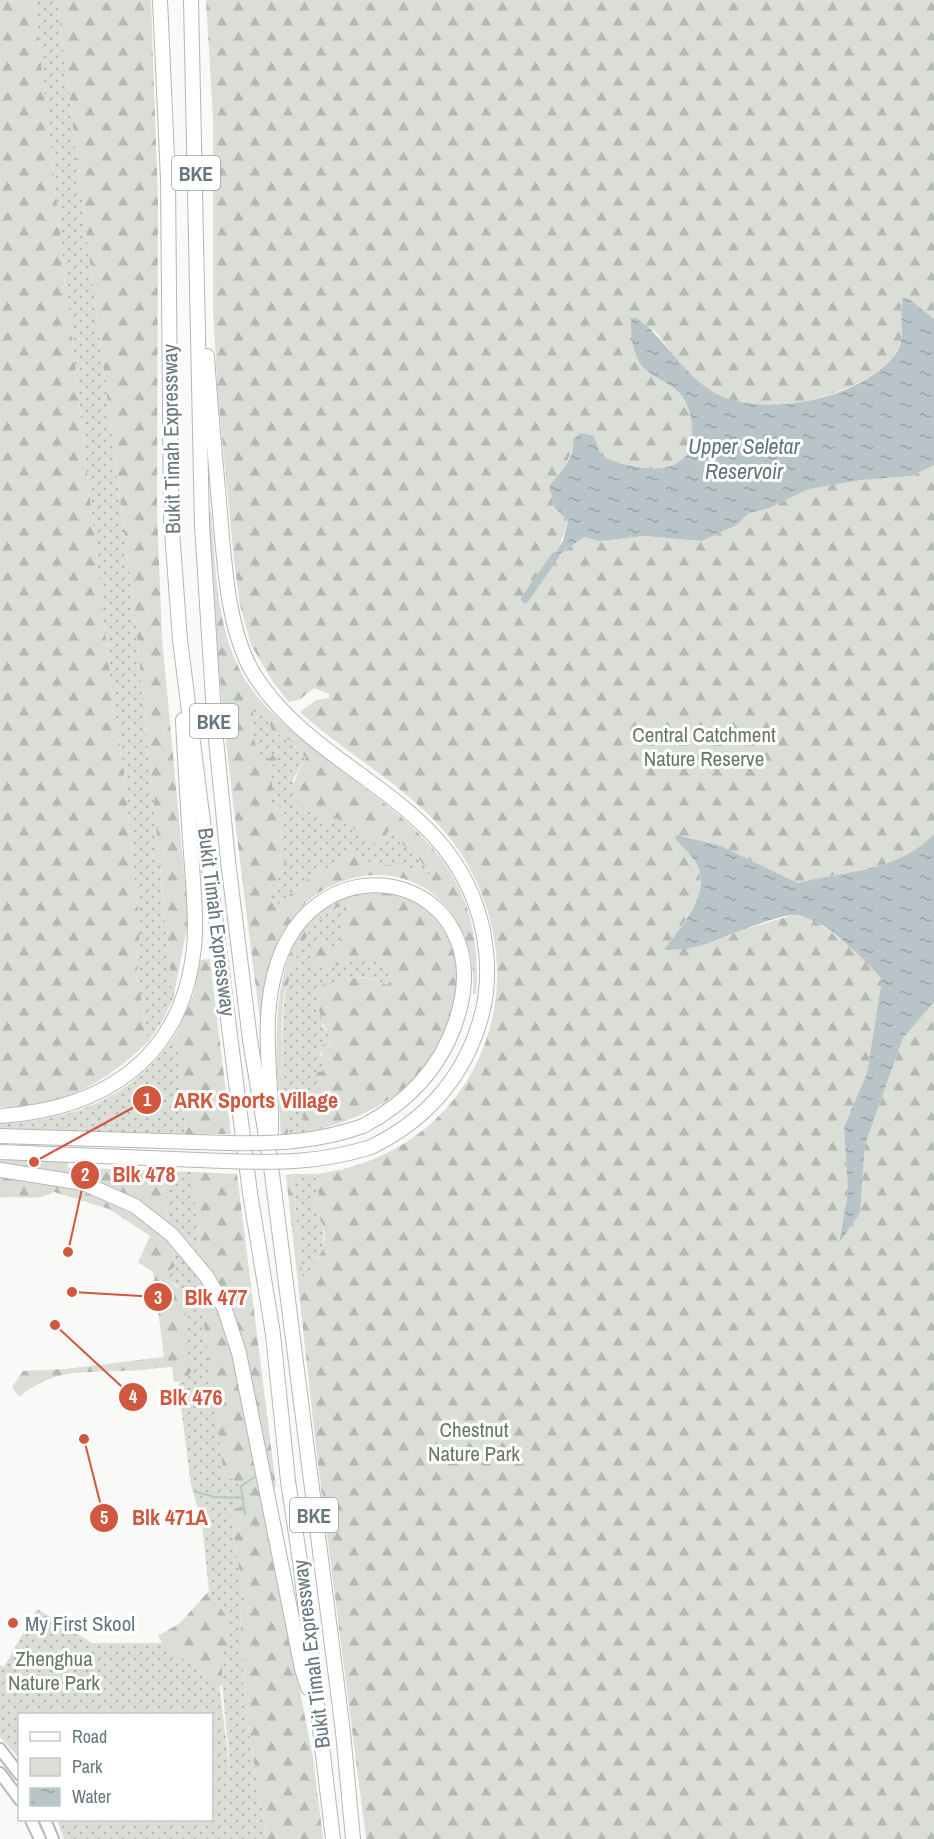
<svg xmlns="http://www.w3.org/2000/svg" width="934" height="1839" viewBox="0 0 934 1839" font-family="'Archivo Narrow',sans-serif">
<defs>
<pattern id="green-dots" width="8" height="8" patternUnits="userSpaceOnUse" patternTransform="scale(1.5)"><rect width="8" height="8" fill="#daded7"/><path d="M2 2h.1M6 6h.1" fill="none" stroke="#b5b9b4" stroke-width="1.8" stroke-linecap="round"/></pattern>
<pattern id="forest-firs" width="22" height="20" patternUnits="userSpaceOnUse" patternTransform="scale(1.5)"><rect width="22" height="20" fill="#daded7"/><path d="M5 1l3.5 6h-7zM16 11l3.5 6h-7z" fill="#b5b9b4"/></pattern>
<pattern id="water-ripples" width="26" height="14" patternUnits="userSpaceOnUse" patternTransform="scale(1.5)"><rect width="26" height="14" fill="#b8c4c7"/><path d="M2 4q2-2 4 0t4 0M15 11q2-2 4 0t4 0" fill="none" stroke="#99a4a7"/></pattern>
</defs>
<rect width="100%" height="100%" fill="#f9f9f7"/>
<!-- green -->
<g fill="url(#green-dots)">
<path d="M 34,0 L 57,0 L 136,626 L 173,999 L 160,1025 L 148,1042 L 137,973 L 140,929 L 123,764 L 112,693 Z"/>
<path d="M 254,706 L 268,718 L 272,731 L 289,740 L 306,758 L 292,781 L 382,848 L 386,841 L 387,830 L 397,828 L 397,839 L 420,860 L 431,875 L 428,877 L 401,864 L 384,865 L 356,859 L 317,871 L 275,907 L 269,898 L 274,884 L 287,865 C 277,850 279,832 285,815 L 272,803 L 272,766 L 262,765 L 256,760 L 251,732 Z"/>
<path d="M 347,903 L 350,915 L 343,937 L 334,946 L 328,970 L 354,957 L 377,960 L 393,978 L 387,985 C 368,975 356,975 337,984 L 322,1025 L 332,1039 L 320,1053 L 325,1067 L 324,1097 L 302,1115 L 307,1132 L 288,1134 C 283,1064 263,934 347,903 Z"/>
<path d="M 176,1034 L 186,1134 L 0,1129 L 0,1124 C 75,1119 133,1099 176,1034 Z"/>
<path d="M 165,1171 L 193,1172 L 200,1259 L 167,1224 Z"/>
<path d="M 292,1174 L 316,1174 L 319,1197 L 313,1205 C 333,1240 323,1250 303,1282 Z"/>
<path d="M 174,1246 L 207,1290 L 205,1334 L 208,1350 L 211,1296 C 252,1476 300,1656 323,1839 L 235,1509 L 230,1510 L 244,1599 L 240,1608 L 245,1709 L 267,1839 L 64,1839 L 57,1820 L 212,1820 L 212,1714 L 20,1714 L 19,1758 L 0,1737 L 0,1665 L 4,1667 L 37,1609 L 92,1643 L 214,1643 L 231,1779 L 221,1671 L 222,1613 L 209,1591 L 202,1523 L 191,1485 L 178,1383 L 186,1381 L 178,1286 L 168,1280 L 168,1272 L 176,1265 L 172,1250 Z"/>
</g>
<!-- forest -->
<g fill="url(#forest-firs)" fill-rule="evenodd">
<path d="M 0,0 L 34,0 L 112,693 L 123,764 L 140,929 L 137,973 L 148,1042 C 105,1083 62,1108 0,1107 Z"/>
<path d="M 57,0 L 151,0 L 158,202 L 157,510 L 162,639 L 187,903 L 187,928 L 173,999 L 136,626 Z"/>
<path d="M 206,0 L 934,0 L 934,319 L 901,306 C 902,320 905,339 897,351 C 874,387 806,405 765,407 C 747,407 729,400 713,392 C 687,377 672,351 653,329 L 647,372 C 661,379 675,386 684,400 C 697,419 697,461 669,467 C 646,473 621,466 600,456 L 594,436 L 574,446 L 562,473 L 549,487 L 554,507 L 568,521 L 556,557 L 584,537 L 600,541 L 644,536 L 702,541 L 737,525 L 749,513 L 767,509 L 809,489 L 862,480 L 912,476 L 934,465 L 934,834 C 896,873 846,870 798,883 L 721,846 L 675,838 C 682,846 691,854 696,863 C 712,890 681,928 664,949 L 714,942 L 739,931 L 793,915 L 812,919 L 853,948 L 882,979 L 867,1073 L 844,1127 L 848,1190 L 839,1241 L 860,1213 L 865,1145 L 903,1038 L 934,1002 L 934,1839 L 366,1839 L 317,1456 L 286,1175 L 292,1174 L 303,1281 C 324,1248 334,1241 313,1205 L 319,1197 L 316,1174 C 476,1154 546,985 460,852 C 423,795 350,758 300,712 L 316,700 L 329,698 L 329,694 L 314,688 L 299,700 L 289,702 L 273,682 L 251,645 L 240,605 L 234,560 L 218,396 L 213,309 L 213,118 Z"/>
<path d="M 208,511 L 211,511 C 216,567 215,629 245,679 C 260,704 283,723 305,741 C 396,818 487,854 476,994 L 473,994 C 480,917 418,853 340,882 C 325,888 309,897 299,911 C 271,949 268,990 262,1036 C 240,861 216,687 208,511 ZM 254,706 L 268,718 L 272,731 L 289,740 L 306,758 C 284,796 289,802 326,821 L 338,818 L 382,848 L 386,841 L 387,830 L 397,828 L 397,839 L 420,860 L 431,875 L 428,877 L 401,864 L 384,865 L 357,859 L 353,849 L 346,849 L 342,863 L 317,871 L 275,907 L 269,898 L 274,884 L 287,865 C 278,850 279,832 285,815 L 280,807 L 272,802 L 272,766 L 277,759 L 273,755 L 262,765 L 256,760 L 259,754 L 251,732 Z"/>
<path d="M 386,891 C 395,894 405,895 413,899 C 481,933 461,1033 416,1077 C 385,1108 348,1123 307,1132 L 302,1115 L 312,1096 L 324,1097 L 313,1073 L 323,1071 L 321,1045 L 329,1044 L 332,1039 C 319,1021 317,1008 320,985 C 350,983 357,969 387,985 L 393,978 L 377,960 L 354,957 L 328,970 L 308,964 L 316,943 L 334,946 L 343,937 L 341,921 L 350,915 L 348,904 C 312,912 299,948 289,979 C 288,986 284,990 284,997 C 278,1041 285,1089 288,1134 L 281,1134 C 276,1060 258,912 359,892 C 367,890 378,891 386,891 Z"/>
<path d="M 210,959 L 231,1134 L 186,1134 L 176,1034 L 194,993 L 200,960 Z"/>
<path d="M 24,1166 L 165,1171 L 167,1224 C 127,1188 75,1180 24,1166 Z"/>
<path d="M 193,1172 L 237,1174 L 276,1487 L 270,1488 L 254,1411 L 200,1259 Z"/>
<path d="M 0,1177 C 67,1183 125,1198 174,1246 L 172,1250 L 176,1265 L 168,1272 L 168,1280 C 196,1297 182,1320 184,1349 L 184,1356 L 194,1365 L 186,1381 L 174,1382 L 172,1367 C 154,1368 137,1371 120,1371 C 77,1373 54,1369 19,1397 L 12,1387 L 23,1371 L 65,1369 L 164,1357 L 153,1272 L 138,1262 L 150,1236 L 109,1209 L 54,1192 C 35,1203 21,1194 0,1198 Z"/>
<path d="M 207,1290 L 217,1306 L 231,1347 L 313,1757 L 323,1839 L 267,1839 L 245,1709 L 240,1608 L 244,1599 L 230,1510 L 241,1507 L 238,1482 L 224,1476 L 200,1294 Z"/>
<path d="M 209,1591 L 226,1616 L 230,1644 L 222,1650 L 222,1686 L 216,1687 C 199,1659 169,1659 158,1636 L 180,1623 Z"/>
</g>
<!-- pitch -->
<path fill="#daded7" d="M 0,1145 L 68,1149 L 68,1182 L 0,1175 Z"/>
<!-- water -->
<g fill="url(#water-ripples)">
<path d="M 903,298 L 909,299 L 934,319 L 934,465 L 912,476 L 862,480 L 809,489 L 767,509 L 749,513 L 737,525 L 702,541 L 644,536 L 600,541 L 584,537 L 556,557 L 554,555 L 563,541 L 568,521 L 554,507 L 549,486 C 560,474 576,456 573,439 L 581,433 L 594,436 L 601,456 C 628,469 689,483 692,437 C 693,424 691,413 685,401 C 674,381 648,378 640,363 C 632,349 631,335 631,319 L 636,318 C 665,338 680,370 710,390 C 759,422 864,399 897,352 C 907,336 898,315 903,298 Z"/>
<path d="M 934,834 L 934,1002 L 903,1038 L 865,1145 L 860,1213 L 839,1243 L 848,1190 L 844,1127 L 867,1073 L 882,979 C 864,959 822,915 793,915 C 781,915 739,931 727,936 C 710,944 682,952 664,949 C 681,928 713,890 696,863 C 691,854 681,846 675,838 L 676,835 L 721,846 L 798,883 C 846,870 896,873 934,834 Z"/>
</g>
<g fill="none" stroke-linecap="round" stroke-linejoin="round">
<!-- stream -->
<g stroke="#b8c4c7" stroke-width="2">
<path d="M 196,1492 L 215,1497 L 243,1498"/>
<path d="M 245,1514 L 241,1486 L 255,1477"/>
</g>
<!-- canal -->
<path stroke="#b8c4c7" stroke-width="8" d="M 525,599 L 555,556"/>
<defs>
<g id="secondary">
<path d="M 0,1749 L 20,1775"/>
<path d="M 0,1773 L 20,1800"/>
<path d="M 31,1820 L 40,1839"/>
<path d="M 45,1820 L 53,1839"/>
</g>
<g id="highway">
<path d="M 160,0 L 168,179 L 171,517 L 180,640 L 250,1193 L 273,1334 L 288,1481 L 300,1561 L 333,1839"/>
<path d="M 191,0 L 202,526 L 215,729 L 228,861 L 250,1040 L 271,1166 L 343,1732 L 353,1839"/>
<path d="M 207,356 C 210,404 215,453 219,502 C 224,554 226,631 255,676 C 320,777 456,798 483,931 C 489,962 489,994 479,1024 C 462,1080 423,1122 371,1147"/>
<path d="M 0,1116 C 104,1109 182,1059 194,948 C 197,917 193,884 191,853 C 188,808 185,764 183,720"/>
<path d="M 271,1131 C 272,1085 263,1036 271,990 C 299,824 509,870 455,1024 C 439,1070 405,1104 363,1126"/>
<path d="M 0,1136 L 228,1143"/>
<path d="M 0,1152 L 224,1161"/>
<path d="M 0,1170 L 83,1183 L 135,1206 L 172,1235 L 207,1277 L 224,1307 L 239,1353 L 302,1669 L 308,1688"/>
</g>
</defs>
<!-- secondary casing -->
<use href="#secondary" stroke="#b4b9bd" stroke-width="14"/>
<!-- highway casing -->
<use href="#highway" stroke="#b3b7ba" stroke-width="16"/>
<!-- secondary -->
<use href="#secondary" stroke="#fff" stroke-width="10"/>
<!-- highway -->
<use href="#highway" stroke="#fff" stroke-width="14"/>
<defs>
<g id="highway-bridge">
<path d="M 228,1143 C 275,1144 318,1142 363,1126"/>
<path d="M 224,1161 C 275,1163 321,1163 371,1147"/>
</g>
</defs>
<!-- highway-bridge casing -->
<use href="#highway-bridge" stroke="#b3b7ba" stroke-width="16" stroke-linecap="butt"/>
<!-- highway-bridge -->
<use href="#highway-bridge" stroke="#fff" stroke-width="14"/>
</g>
<!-- markers -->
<circle fill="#d1573f" stroke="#fff" stroke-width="2" cx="13" cy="1623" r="6"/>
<g text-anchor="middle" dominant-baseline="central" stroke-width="6" stroke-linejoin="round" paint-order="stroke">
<!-- shield labels -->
<g fill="#fff" stroke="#95a0a5" stroke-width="1.5">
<rect x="172" y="156" width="48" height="34" rx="4.5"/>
<rect x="190" y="704" width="48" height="34" rx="4.5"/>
<rect x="290" y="1498" width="48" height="34" rx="4.5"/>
</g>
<g font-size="20" font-weight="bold" fill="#67777f">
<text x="196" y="173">BKE</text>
<text x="214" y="721">BKE</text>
<text x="314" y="1515">BKE</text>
</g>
<!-- street labels -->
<g font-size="21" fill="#67777f" stroke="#fff">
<text transform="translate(171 439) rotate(-91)">Bukit Timah Expressway</text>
<text transform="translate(217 922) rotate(83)">Bukit Timah Expressway</text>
<text transform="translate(311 1654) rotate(-97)">Bukit Timah Expressway</text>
</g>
<!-- park labels -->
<g font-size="21" fill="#6a7866" stroke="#fff">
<text x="704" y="734">Central Catchment<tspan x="704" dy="24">Nature Reserve</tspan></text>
<text x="474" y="1429">Chestnut<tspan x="474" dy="24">Nature Park</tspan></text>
<text x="54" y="1658">Zhenghua<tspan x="54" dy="24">Nature Park</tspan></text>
</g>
<!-- poi labels -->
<g font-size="21" fill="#67777f" stroke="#fff" text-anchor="start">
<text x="25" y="1623">My First Skool</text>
</g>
<!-- water labels -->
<g font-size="22" font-style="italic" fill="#627579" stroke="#fff">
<text x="744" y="446">Upper Seletar<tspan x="744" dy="25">Reservoir</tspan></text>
</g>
</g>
<!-- callouts -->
<path fill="none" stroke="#d1573f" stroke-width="2" d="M34 1162L147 1100M68 1252L85 1175M72 1292L158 1297M55 1325L133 1397M84 1439L104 1518"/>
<g fill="#d1573f" stroke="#fff" stroke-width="2">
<circle cx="34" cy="1162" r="6"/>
<circle cx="68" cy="1252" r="6"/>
<circle cx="72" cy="1292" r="6"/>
<circle cx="55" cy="1325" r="6"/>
<circle cx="84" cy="1439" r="6"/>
<circle cx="147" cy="1100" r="15"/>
<circle cx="85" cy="1175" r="15"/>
<circle cx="158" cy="1297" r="15"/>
<circle cx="133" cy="1397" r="15"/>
<circle cx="104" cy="1518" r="15"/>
</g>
<g font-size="18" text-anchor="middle" font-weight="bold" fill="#fff">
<text x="147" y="1106">1</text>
<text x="85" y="1181">2</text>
<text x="158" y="1304">3</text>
<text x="133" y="1403">4</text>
<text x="104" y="1524">5</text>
</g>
<g font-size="22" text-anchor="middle" font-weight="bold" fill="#d1573f" stroke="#fff" stroke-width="6" stroke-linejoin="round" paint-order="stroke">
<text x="256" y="1108">ARK Sports Village</text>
<text x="144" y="1182">Blk 478</text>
<text x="216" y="1305">Blk 477</text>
<text x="191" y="1405">Blk 476</text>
<text x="170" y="1525">Blk 471A</text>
</g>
<!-- legend -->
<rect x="18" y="1713" width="195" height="108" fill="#ffffff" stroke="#c2c9cc" stroke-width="1.5"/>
<rect x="30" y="1732" width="30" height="9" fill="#ffffff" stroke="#c2c9cc" stroke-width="1.5"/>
<text x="72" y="1743" font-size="18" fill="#67777f">Road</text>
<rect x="30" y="1758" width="30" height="18" fill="#daded7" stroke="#c2c9cc" stroke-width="1.5"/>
<text x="72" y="1773" font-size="18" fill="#67777f">Park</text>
<rect x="30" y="1788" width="30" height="18" fill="url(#water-ripples)" stroke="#c2c9cc" stroke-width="1.5"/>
<text x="72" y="1803" font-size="18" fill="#67777f">Water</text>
</svg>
